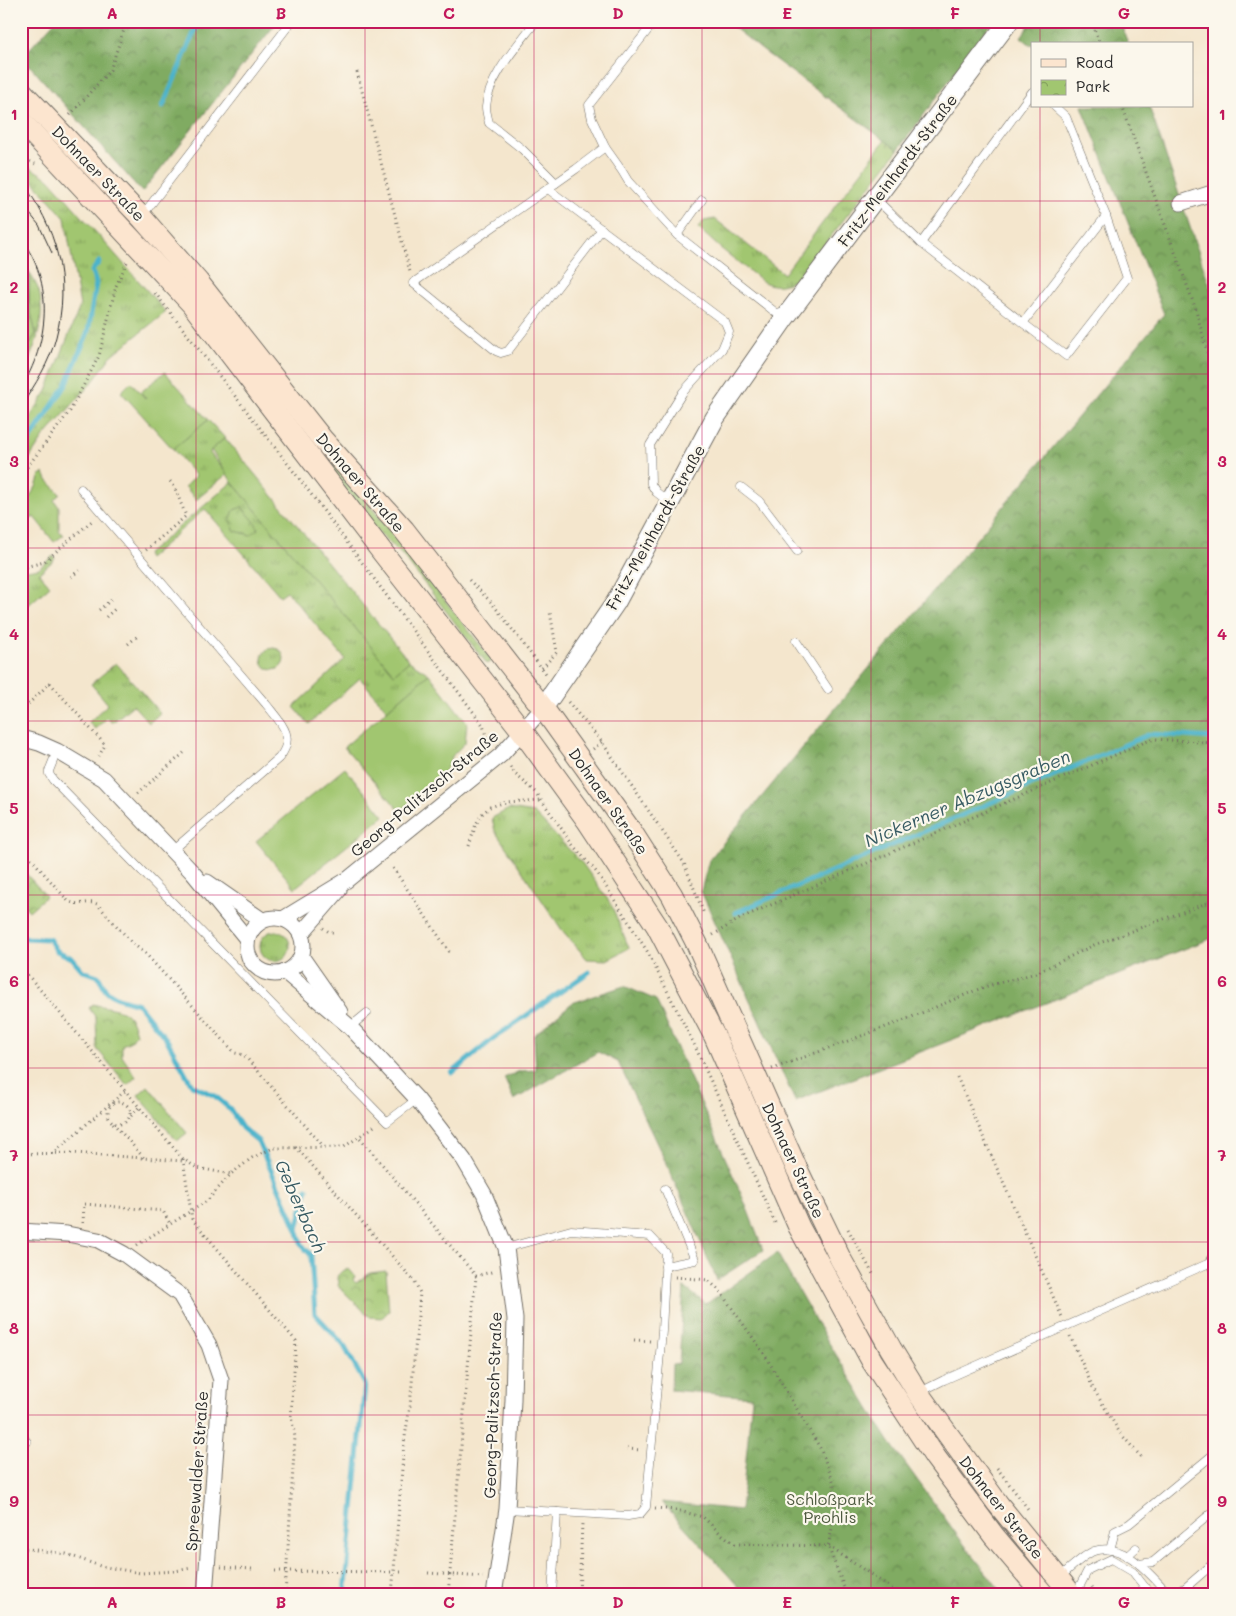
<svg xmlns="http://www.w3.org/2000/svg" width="1236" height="1616" viewBox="0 0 1236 1616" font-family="Mali,sans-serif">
<defs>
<pattern id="grass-tufts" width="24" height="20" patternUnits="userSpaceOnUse" patternTransform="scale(1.25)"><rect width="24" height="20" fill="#a1c670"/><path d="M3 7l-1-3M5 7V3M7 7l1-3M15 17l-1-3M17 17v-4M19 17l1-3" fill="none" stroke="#83a15c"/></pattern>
<pattern id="forest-crowns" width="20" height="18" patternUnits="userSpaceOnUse" patternTransform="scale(1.25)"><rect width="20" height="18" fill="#80ab62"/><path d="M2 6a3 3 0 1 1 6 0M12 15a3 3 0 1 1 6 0" fill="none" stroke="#698b51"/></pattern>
<pattern id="park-crowns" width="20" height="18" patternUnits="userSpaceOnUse" patternTransform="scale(1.25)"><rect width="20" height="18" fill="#a1c670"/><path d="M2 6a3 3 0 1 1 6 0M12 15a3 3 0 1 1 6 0" fill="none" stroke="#83a15c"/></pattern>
</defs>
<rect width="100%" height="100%" fill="#fbf7ec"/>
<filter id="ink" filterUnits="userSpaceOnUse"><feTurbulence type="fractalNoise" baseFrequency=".02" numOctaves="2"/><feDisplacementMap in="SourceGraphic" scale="10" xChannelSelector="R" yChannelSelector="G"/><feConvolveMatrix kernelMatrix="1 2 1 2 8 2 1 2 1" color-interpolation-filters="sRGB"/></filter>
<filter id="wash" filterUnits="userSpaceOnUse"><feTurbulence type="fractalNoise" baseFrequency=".0096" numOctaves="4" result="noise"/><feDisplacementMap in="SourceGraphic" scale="20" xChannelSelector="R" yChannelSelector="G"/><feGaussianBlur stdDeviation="1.12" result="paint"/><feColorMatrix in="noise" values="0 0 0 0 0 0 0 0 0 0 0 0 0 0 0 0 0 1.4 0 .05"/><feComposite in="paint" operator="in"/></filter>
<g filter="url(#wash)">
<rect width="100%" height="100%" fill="#f4e6cd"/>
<!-- grass -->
<g fill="url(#grass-tufts)" stroke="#66784e">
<path d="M 885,140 L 898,150 L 800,276 C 788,285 776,289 762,281 L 719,247 L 698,228 L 704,221 L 715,219 L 784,274 Z"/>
<path d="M 21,162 L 49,179 L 166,312 L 111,356 L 95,379 L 43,438 L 21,471 L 21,431 L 47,391 L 80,306 L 65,218 L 21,167 Z"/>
<path d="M 30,273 C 33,279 37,285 39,291 C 46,321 35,350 21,375 L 21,356 L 36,334 L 29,304 Z"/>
<path d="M 228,334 L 385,524 L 492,660 L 487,664 L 403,556 L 371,525 Z"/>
<path d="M 208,420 L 225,438 L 211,450 L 210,453 L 227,474 L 196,500 L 185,486 L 196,476 L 173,449 Z"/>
<path d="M 232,482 L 394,673 L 409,661 L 429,674 L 387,710 L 360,678 L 309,724 L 294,707 L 345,659 L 287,591 L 280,596 L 205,509 L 148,559 L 146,555 Z"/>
<path d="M 53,556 L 55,559 L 39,573 L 50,586 L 25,608 L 21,604 L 21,571 L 39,568 Z"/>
<circle cx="273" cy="659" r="11"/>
<path d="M 116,663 L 160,713 L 149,723 L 133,705 L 112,723 L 107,718 L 95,729 L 89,722 L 108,704 L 91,684 Z"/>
<path d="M 509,809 L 534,813 L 582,863 L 611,904 L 629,948 L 607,960 L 587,959 L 562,930 L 495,831 L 492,818 Z"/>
<circle cx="275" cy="946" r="15"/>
</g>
<!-- forest -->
<g fill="url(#forest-crowns)" stroke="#566b46">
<path d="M 55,21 L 278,21 L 142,192 L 22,57 Z"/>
<path d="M 726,21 L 984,21 L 990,25 L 898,150 L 762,50 Z"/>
<path d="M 1032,21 L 1120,21 L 1128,44 L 1032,44 L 1032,46 L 1021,37 Z"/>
<path d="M 1082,106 L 1149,106 L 1215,301 L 1215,890 L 1208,895 L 1215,900 L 1215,937 L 795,1101 L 701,891 L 709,860 L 1164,314 Z"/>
<path d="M 21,261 L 30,273 L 29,304 L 21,299 Z"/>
<path d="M 624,986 L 656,1000 L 745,1203 L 763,1250 L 717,1280 L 668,1167 L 618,1062 L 598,1052 L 514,1100 L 504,1078 L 520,1071 L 536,1070 L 534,1035 L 572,1003 Z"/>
<path d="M 777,1253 L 818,1325 L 889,1441 L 960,1539 L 1004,1595 L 746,1595 L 662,1502 L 741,1510 L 752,1397 L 671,1390 L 672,1365 L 679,1364 L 684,1287 L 706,1304 Z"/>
</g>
<!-- park -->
<g fill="url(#park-crowns)" stroke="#66784e">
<path d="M 21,299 L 29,304 L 36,334 L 21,356 Z"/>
<path d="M 242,507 L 255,522 L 258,529 L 251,535 L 235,531 L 230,521 L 234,510 Z"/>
<path d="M 21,868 L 46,896 L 29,911 L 21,903 Z"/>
<path d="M 93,1004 C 118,1011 129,1005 136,1034 L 131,1041 L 122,1045 L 122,1056 L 136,1077 L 127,1085 L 97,1049 L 96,1018 L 89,1008 Z"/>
<path d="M 349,1269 L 355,1276 L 353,1280 L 356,1283 L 370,1273 L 386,1271 L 389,1311 L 382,1318 L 370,1317 L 338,1286 L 339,1282 L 337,1276 L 342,1271 Z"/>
</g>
<!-- garden -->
<g fill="#a1c670" stroke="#66784e">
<path d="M 165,372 L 208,420 L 173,449 L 121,392 L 131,382 L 146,399 L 141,392 Z"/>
<path d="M 225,438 L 409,661 L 394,674 L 232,482 L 211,450 Z"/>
<path d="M 44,473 L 47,480 L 60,494 L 54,500 L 59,507 L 59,531 L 64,535 L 54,542 L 34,517 L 21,525 L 21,506 L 24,505 L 36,487 L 40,475 Z"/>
<path d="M 429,674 L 467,723 L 465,743 L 453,755 L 444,773 L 400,811 L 344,747 Z"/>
<path d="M 345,768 L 384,816 L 295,888 L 256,841 Z"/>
<path d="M 148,1086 L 187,1133 L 177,1141 L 138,1095 Z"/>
</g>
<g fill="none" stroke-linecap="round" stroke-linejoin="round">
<!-- stream -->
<g stroke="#4cb3cb" stroke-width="5">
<path d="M 163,106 L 199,21"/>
<path d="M 21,453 L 66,385 L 88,332 L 96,283 L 92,271 L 99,262"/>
<path d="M 735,913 L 1150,734 L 1215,738"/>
<path d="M 21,936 L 26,938 L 49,939 L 57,951 L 72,958 L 83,971 L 98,976 L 106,991 L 118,998 L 138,1004 L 167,1040 L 192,1085 L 215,1096 L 230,1109 L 242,1128 L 258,1141 L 297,1229 L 302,1245 L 311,1255 L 315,1314 L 343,1344 L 365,1384 L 345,1595"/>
<path d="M 452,1073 L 494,1038 L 589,972"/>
<path d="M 297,1229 L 307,1189"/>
</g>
</g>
</g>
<g filter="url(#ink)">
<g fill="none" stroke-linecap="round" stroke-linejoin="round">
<defs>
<g id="service">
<path d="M 536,21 C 519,44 488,77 486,107 C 486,112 488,118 489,123 L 522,149 L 556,183"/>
<path d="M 655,21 L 589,105 L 592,119 L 605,147 L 622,171 L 628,181 L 677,235 L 784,319"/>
<path d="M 548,189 L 725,322 L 729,332 L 722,349 L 683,392 L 650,445 L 651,484 L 656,492 L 669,502"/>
<path d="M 876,199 L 921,243 L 1023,323 L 1106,216 L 1066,117 L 1054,106"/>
<path d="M 143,217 L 145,212 L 292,21"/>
<path d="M 602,229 L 508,351 L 501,353 L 496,351 L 413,283 L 576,169 L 605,147"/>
<path d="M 677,235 L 702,200"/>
<path d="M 921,243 L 1032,92"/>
<path d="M 1023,323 L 1066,356 L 1127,278 L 1106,216"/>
<path d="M 741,487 L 759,501 L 797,551"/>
<path d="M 81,489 L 266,704 C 280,722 297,736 279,758 L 172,851"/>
<path d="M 796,641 L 828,689"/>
<path d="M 57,751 L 49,771 L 49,774 L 53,780 L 387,1122 L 417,1099"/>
<path d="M 350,1027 L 367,1013"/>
<path d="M 506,1248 L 571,1230 L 650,1236 L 666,1253 L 662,1331 L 646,1507 L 640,1514 L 628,1516 L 507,1509"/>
<path d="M 665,1266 L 695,1260 L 665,1189"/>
<path d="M 920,1392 L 944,1380 L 1214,1261"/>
<path d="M 21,1435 L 27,1442"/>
<path d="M 1110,1550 L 1115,1531 L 1129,1524 L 1215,1453"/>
<path d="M 1127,1556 L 1136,1548"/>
<path d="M 1139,1564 L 1153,1562 L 1215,1510"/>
<path d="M 1060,1577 C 1067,1571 1085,1554 1094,1551 C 1125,1541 1149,1574 1168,1593 L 1185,1588 L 1215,1562"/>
<path d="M 552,1595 L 557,1512"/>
<path d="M 1075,1595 L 1088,1570 L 1111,1559 L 1133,1572 L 1151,1595"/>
</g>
<g id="minor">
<path d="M 1181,203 L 1215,192"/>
<path d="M 21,738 L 39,743 L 57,751 L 104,779 L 193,873 L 247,939"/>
<path d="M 207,882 L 262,920"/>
<circle cx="275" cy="946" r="28"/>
<path d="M 283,919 L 347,880 L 501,755 L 543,708"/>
<path d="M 301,934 L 339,890"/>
<path d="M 301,956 L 340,1012"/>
<path d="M 285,972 L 350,1027 L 417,1099 L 464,1160 L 484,1194 L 506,1248 L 515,1319 L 513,1400 L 507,1509 L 494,1595"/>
<path d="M 21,1231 L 67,1234 L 98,1240 L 124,1254 L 180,1295 L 209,1345 L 221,1380 L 205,1595"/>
<path d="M 1214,1261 L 1215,1264"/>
</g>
<path id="tertiary" d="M 543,708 L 616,602 L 715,418 L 784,319 L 1009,21"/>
<g id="secondary">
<path d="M 21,91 L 143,219 L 198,282 L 322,439 L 404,530 L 543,708 L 631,831 L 672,895 L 697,944 L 796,1167 L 840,1258 L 891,1349 L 918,1393 L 998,1504 L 1072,1595"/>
<path d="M 21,121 L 192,304 L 383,553 L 523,732 L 587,820 L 657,926 L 715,1037 L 799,1227 L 872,1361 L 935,1457 L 994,1536 L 1044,1595"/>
</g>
</defs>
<!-- service casing -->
<use href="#service" stroke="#716c64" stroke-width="9"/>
<!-- minor casing -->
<use href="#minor" stroke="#716c64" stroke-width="17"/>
<!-- tertiary casing -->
<use href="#tertiary" stroke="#716c64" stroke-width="21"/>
<!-- secondary casing -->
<use href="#secondary" stroke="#716c64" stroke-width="23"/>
<!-- path -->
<g stroke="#716c64" stroke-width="3" stroke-dasharray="1 4" stroke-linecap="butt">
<path d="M 1091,21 L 1100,44"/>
<path d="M 21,64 L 31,75"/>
<path d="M 357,72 L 410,272"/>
<path d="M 1122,106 L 1196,310 L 1215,381"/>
<path d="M 70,115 L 110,70 L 127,21"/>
<path d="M 21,157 L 35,164"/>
<path d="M 155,293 L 308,490 L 483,725 L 486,736 L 492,744"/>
<path d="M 21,475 L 70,411 L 99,356 L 116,286 L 128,260"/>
<path d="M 146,550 L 186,516 L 174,486 L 169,480"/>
<path d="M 21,568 L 44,562 L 93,520"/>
<path d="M 71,577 L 82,568"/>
<path d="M 469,580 L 492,603 L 547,675"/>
<path d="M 99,610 L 111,600"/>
<path d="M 106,617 L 117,607"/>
<path d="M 128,644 L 139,635"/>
<path d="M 542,668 L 557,652 L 550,612"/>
<path d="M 50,683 L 105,745 L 99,756"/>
<path d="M 568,702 L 602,742 L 684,863 L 704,914"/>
<path d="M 21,711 L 53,680"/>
<path d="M 593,749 L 602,742"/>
<path d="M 510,767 L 516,775 L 536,792 L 572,844 L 598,874 L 647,951 L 694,1044 L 776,1225"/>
<path d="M 138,793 L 186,751"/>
<path d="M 469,846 L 476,824 L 482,814 L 490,807 L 506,802 L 541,800"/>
<path d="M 21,847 L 68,901 C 80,907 86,900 97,904 L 133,944 L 145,953 L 235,1053 L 244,1055 L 323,1146"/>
<path d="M 393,868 L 450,953"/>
<path d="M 323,928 L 329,932 L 336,932"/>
<path d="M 713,935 L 741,918 L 1145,742 L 1155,739 L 1215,743"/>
<path d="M 21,967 L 183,1159 L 197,1168 L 231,1174"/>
<path d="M 772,1069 L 902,1021 L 984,987 L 1036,973 L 1094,945 L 1215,900"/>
<path d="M 957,1077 L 1062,1317"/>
<circle cx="119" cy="1113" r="11"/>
<path d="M 131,1116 L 140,1106"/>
<path d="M 113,1123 L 144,1158"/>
<path d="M 360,1138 L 476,1276 L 495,1271"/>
<path d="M 296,1147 L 415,1282 L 420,1293 L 410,1406 L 404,1443 L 392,1595"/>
<path d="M 21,1154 L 74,1153 L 183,1161"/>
<path d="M 52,1154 L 125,1091"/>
<path d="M 183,1159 L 192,1219 L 296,1341 L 291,1416 L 295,1437 L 285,1595"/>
<path d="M 83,1223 L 84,1204 L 163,1211 L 170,1224"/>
<path d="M 848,1229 L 874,1276"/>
<path d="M 137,1245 L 207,1201 L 231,1174 L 252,1158 L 273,1148 L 344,1147 L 376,1125"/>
<path d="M 675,1277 L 708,1280 L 719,1290 L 763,1352 L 820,1448 L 834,1483 L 835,1515 L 828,1546 L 847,1595"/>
<path d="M 1070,1336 L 1093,1388 L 1120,1433 L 1142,1458"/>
<path d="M 634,1340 L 651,1341"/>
<path d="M 627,1449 L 641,1450"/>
<path d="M 21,1466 L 25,1452"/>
<path d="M 997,1468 L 1028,1509"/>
<path d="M 655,1508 L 676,1510 L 703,1517 L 720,1533 L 735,1544 L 828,1546 L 902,1595"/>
<path d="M 21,1548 L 66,1554 L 100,1566 L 141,1573 L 175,1571 L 192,1568"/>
<path d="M 221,1567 L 252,1569"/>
<path d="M 275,1571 L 404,1572"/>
<path d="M 428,1573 L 483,1577"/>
<path d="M 1091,1588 L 1098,1595"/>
<path d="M 448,1595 L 476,1276"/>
<path d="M 579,1595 L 582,1524"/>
</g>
<!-- service -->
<use href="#service" stroke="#fff" stroke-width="8"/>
<!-- minor -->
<use href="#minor" stroke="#fff" stroke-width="15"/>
<!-- tertiary -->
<use href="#tertiary" stroke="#fff" stroke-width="19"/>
<!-- secondary -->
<use href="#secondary" stroke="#fce5cf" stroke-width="21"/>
<!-- tram -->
<g stroke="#2b2b2b" stroke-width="1">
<path d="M 21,181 C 57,227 71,280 56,337 C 50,362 35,385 21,406"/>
<path d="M 21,203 L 39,225 L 52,253"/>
<path d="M 21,239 C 55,282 49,344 21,388"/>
</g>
</g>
</g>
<!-- grid -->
<path fill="none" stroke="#c2185b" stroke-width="1" stroke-opacity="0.55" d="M 196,21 L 196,1595M 365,21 L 365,1595M 534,21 L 534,1595M 702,21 L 702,1595M 871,21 L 871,1595M 1040,21 L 1040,44M 1040,106 L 1040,1595M 21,201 L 1215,201M 21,374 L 1215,374M 21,548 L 1215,548M 21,721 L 1215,721M 21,895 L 1215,895M 21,1068 L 1215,1068M 21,1242 L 1215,1242M 21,1415 L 1215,1415"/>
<g text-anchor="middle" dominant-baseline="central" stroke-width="4.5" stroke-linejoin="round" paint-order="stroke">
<!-- street labels -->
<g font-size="16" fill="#2b2b2b" stroke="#fbf7ec">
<text transform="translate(897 170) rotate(-53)">Fritz-Meinhardt-Straße</text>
<text transform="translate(99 173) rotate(46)">Dohnaer Straße</text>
<text transform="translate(361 482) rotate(49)">Dohnaer Straße</text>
<text transform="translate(655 527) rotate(-61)">Fritz-Meinhardt-Straße</text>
<text transform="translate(424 793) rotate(-40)">Georg-Palitzsch-Straße</text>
<text transform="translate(609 801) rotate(55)">Dohnaer Straße</text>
<text transform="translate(794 1160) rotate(65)">Dohnaer Straße</text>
<text transform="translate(492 1405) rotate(-88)">Georg-Palitzsch-Straße</text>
<text transform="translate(196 1471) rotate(-86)">Spreewalder Straße</text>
<text transform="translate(1002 1507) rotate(52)">Dohnaer Straße</text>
</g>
<!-- park labels -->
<g font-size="16" fill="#4e5a40" stroke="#fbf7ec">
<text x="830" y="1498">Schloßpark<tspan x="830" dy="18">Prohlis</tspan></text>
</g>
<!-- water labels -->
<g font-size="18" font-style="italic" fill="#375b63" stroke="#fbf7ec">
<text transform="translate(967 798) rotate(-23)">Nickerner Abzugsgraben</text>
<text transform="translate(301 1206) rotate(66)">Geberbach</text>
</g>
</g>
<!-- margin -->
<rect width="1236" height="1616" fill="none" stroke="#fbf7ec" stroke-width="55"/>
<!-- legend -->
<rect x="1031" y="42" width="162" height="65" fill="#fbf7ec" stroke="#a8a59f"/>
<rect x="1041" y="59" width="25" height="8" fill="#fce5cf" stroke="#a8a59f"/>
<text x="1076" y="68" font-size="15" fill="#2b2b2b">Road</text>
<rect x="1041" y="80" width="25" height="15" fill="url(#park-crowns)" stroke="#a8a59f"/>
<text x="1076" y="92" font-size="15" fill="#2b2b2b">Park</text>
<rect x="28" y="28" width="1180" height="1560" fill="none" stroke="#c2185b" stroke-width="2"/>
<g font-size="16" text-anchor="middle" font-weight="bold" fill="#c2185b">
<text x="112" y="19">A</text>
<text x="281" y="19">B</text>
<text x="449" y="19">C</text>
<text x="618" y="19">D</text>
<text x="787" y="19">E</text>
<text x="955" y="19">F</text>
<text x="1124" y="19">G</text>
<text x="14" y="120">1</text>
<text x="1222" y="120">1</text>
<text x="14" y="293">2</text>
<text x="1222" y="293">2</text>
<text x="14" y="467">3</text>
<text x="1222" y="467">3</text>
<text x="14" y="640">4</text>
<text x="1222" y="640">4</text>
<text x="14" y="814">5</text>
<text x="1222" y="814">5</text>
<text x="14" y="987">6</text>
<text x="1222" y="987">6</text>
<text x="14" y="1161">7</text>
<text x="1222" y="1161">7</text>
<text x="14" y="1334">8</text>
<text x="1222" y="1334">8</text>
<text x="14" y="1507">9</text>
<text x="1222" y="1507">9</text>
<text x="112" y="1608">A</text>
<text x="281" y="1608">B</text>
<text x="449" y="1608">C</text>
<text x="618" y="1608">D</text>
<text x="787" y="1608">E</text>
<text x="955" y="1608">F</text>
<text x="1124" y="1608">G</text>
</g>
</svg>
